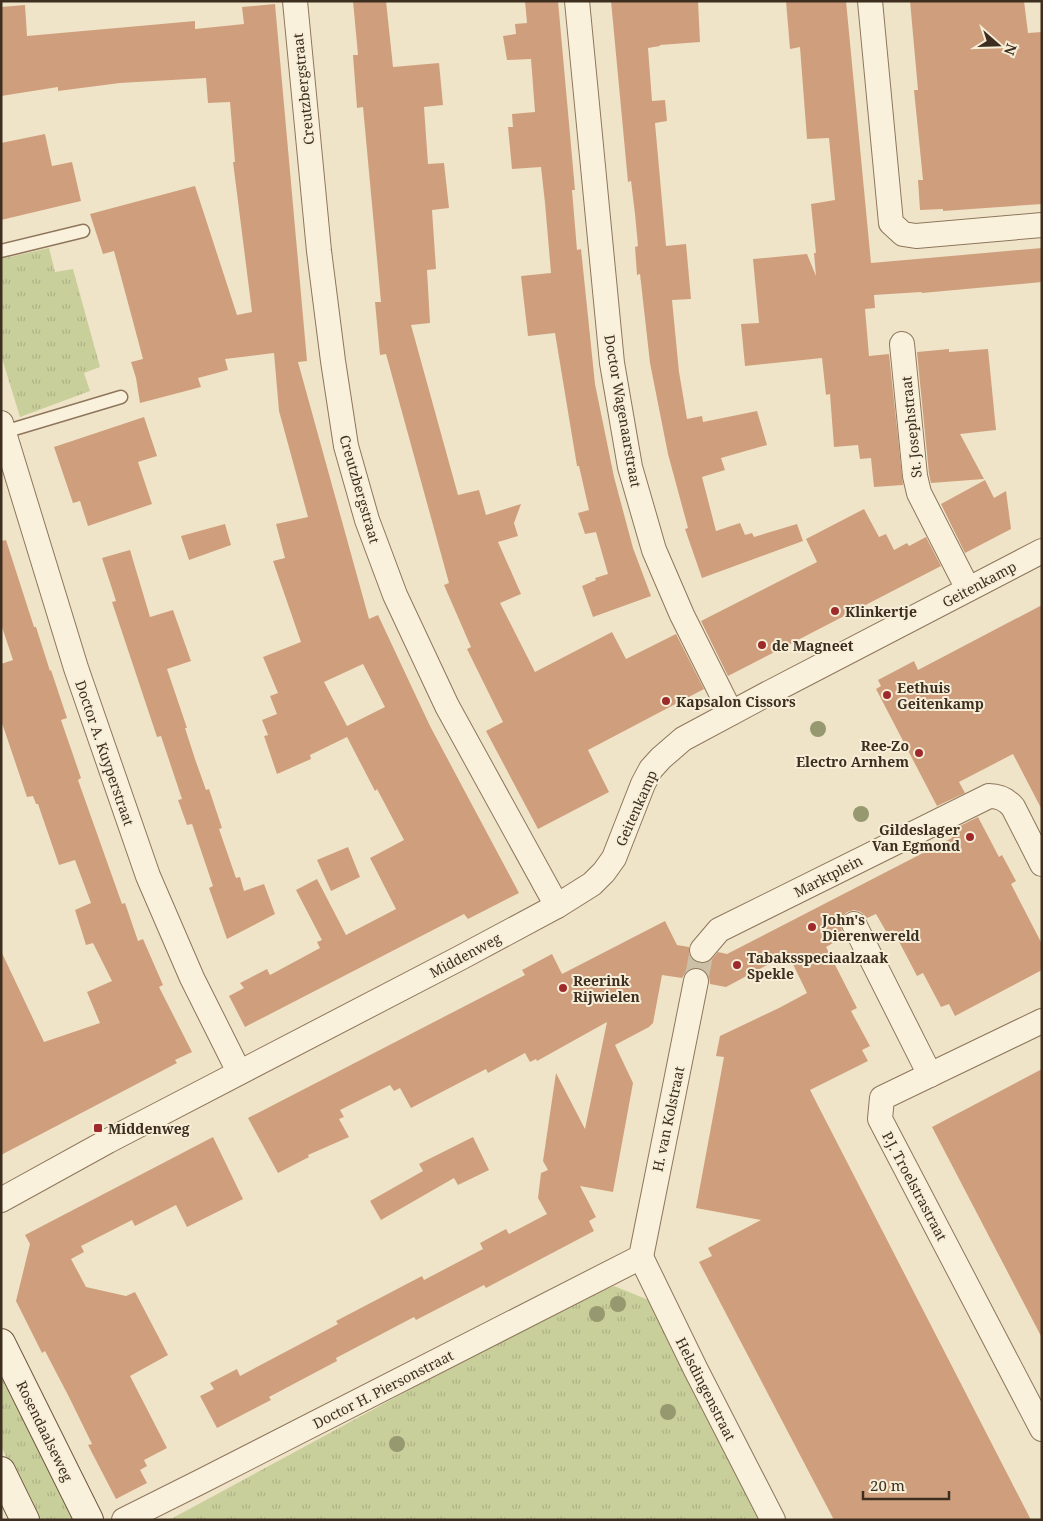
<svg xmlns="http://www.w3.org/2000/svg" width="1043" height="1521" viewBox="0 0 1043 1521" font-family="'Noto Serif',serif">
<defs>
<pattern id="grass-tufts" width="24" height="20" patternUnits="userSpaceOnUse" patternTransform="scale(1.25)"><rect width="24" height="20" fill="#c9cf9b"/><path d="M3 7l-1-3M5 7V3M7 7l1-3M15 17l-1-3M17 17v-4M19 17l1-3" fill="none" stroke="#aeb285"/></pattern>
</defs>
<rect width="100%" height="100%" fill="#f0e4c8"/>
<!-- grass -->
<g fill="url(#grass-tufts)">
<path d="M 49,248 L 55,272 L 73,269 L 100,367 L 84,373 L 90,391 L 20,417 L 1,355 L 1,259 Z"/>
<path d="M 614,1286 L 651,1301 L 762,1520 L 169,1520 L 577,1299 Z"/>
<path d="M 1,1367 L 73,1515 L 72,1520 L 37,1520 L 1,1446 Z"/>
</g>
<!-- building -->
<g fill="#cf9f7d" fill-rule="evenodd">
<path d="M 353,1 L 386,1 L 393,67 L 439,63 L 443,105 L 424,107 L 428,164 L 444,163 L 449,208 L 432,210 L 436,269 L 427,270 L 430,323 L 411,325 L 458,495 L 479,490 L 486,515 L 521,504 L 514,523 L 518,536 L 498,542 L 521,594 L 500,603 L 535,672 L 612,632 L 626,659 L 676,634 L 704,689 L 588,750 L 609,792 L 538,829 L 486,731 L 503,722 L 467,649 L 471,647 L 444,585 L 449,583 L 386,354 L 380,355 L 375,302 L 381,302 L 363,107 L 357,108 L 353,55 L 358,55 Z"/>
<path d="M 525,1 L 558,1 L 575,190 L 572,190 L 577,250 L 581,249 L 595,384 L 614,477 L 633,548 L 651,596 L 593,617 L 582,586 L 596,580 L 595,578 L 608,574 L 596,532 L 585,534 L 578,513 L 589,510 L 579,466 L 577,466 L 555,333 L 528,336 L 521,276 L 551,273 L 545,203 L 541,167 L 512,169 L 508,127 L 513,127 L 512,114 L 535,112 L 531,59 L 507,60 L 503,36 L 516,34 L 515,24 L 527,23 Z"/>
<path d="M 611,1 L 698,1 L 700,42 L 660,45 L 660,46 L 648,48 L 652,101 L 665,100 L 667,121 L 655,123 L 666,246 L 686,244 L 691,299 L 672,300 L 679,372 L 687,419 L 702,416 L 703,422 L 757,411 L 767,445 L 721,458 L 725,470 L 702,477 L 716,531 L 740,523 L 745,535 L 752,533 L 754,537 L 797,524 L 803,541 L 702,578 L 685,529 L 688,528 L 668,454 L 650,363 L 640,274 L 637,275 L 635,247 L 638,246 L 635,214 L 631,181 L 628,182 Z"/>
<path d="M 786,1 L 846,1 L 871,263 L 1042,248 L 1042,282 L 922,293 L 921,292 L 874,295 L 875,308 L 865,309 L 869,356 L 889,354 L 903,485 L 874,487 L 871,458 L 860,459 L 858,445 L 834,447 L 830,394 L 826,395 L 822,358 L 745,366 L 741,324 L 759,323 L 753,259 L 807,254 L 816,276 L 814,253 L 816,253 L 811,204 L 835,200 L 829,138 L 807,139 L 800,47 L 790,49 Z"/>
<path d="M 910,1 L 1024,1 L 1028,33 L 1042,32 L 1042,204 L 943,211 L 943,209 L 920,210 L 918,180 L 923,180 L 914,90 L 918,90 Z"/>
<path d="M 275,4 L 307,361 L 298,362 L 369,619 L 378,615 L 430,726 L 519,893 L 468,919 L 464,914 L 245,1027 L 229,996 L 244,988 L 240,983 L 267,969 L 270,975 L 320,948 L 317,942 L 322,940 L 296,890 L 317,879 L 346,935 L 396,909 L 370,858 L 404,840 L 377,789 L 375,791 L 347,737 L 310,755 L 311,759 L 277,774 L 264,736 L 268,735 L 262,720 L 277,714 L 270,696 L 278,693 L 263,657 L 301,642 L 273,561 L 285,558 L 276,524 L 308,517 L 279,411 L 274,353 L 225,359 L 228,370 L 198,378 L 201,387 L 140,403 L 136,378 L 131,362 L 143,359 L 131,314 L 114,251 L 103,254 L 90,214 L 195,186 L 237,315 L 252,312 L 233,162 L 235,162 L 230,102 L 208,103 L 206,78 L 120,83 L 58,91 L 58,87 L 1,96 L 1,7 L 25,5 L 27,36 L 195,21 L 195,29 L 244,24 L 242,7 ZM 363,664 L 385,707 L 347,726 L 324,682 Z"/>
<path d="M 45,134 L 52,166 L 72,162 L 81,201 L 1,220 L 1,143 Z"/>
<path d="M 949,349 L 949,352 L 988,349 L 996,430 L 960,434 L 984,479 L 931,483 L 929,474 L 917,352 Z"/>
<path d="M 144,417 L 157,456 L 138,462 L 152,504 L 88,526 L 80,501 L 73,503 L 54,447 Z"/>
<path d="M 985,480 L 994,498 L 1006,491 L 1011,529 L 965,553 L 941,504 Z"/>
<path d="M 864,509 L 879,537 L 886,534 L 894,550 L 907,543 L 909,546 L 926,537 L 941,566 L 728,676 L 701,621 L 817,562 L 806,539 Z"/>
<path d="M 225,524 L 231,545 L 189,560 L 181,536 Z"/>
<path d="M 6,540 L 34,627 L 36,627 L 50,671 L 51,670 L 67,718 L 61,720 L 81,778 L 78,780 L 122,904 L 125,903 L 138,941 L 143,939 L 163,985 L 159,987 L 192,1052 L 175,1060 L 177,1063 L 1,1155 L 1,951 L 44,1042 L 100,1023 L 87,992 L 112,981 L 93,943 L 86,945 L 75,910 L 91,903 L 75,860 L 59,865 L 38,804 L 36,804 L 33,796 L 27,797 L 1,720 L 1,664 L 13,660 L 1,624 L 1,541 Z"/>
<path d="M 130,550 L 150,617 L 173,610 L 191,661 L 167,669 L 187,728 L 185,728 L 195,759 L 206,790 L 209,789 L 222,828 L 219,829 L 236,878 L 240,877 L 244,891 L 264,884 L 275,914 L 227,939 L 209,888 L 213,886 L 192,824 L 187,825 L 178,800 L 182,799 L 161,736 L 157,737 L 112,602 L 116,601 L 102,558 Z"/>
<path d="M 1042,605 L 1042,810 L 1013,754 L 959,782 L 965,793 L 937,806 L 876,689 L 881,686 L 878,680 L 914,661 L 918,670 Z"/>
<path d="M 978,817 L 999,857 L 1002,855 L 1016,881 L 1011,884 L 1042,944 L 1042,970 L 955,1016 L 949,1004 L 941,1007 L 923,973 L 917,976 L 893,930 L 887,933 L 876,914 L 867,918 L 861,912 L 854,910 L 847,912 L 842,917 L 840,923 L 842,931 L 830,938 L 833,943 L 826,947 L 857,1008 L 851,1011 L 870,1046 L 862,1050 L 868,1061 L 810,1090 L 1031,1520 L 834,1520 L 699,1262 L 712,1256 L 708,1248 L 761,1220 L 696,1208 L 724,1057 L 716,1056 L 720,1036 L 779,1008 L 807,993 L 788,954 L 726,987 L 710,984 L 709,977 L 705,971 L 698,967 L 692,968 L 686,972 L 682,978 L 662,975 L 653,1023 L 649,1027 L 615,1045 L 633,1083 L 613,1192 L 580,1186 L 596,1217 L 589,1221 L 594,1231 L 486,1288 L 484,1285 L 416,1320 L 414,1317 L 336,1358 L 337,1361 L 269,1397 L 271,1400 L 217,1428 L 200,1396 L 214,1389 L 210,1383 L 237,1369 L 240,1376 L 338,1324 L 336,1321 L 422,1276 L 424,1280 L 483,1249 L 480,1243 L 506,1229 L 509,1234 L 547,1214 L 538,1198 L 541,1173 L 548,1170 L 543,1161 L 556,1073 L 585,1129 L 607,1022 L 537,1061 L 536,1059 L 530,1062 L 525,1053 L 488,1073 L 486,1069 L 411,1108 L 400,1088 L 394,1091 L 390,1085 L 340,1110 L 344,1117 L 339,1119 L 349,1137 L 308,1155 L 309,1157 L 278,1173 L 248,1118 L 525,975 L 522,970 L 552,954 L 562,974 L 665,921 L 677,945 L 689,947 L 689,954 L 694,961 L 700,964 L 706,963 L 712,959 L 718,952 L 727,954 L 952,838 L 950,831 Z"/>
<path d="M 348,847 L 360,877 L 331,891 L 317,860 Z"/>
<path d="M 1042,1069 L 1042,1338 L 932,1127 Z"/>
<path d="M 213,1137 L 243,1199 L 187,1227 L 176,1205 L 135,1226 L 132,1220 L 81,1246 L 84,1252 L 71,1259 L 86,1287 L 126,1296 L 135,1292 L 168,1355 L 130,1376 L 167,1448 L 144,1460 L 147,1466 L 140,1470 L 147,1483 L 116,1499 L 88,1445 L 92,1444 L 69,1397 L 45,1351 L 42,1353 L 16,1301 L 30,1244 L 25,1235 Z"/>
<path d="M 473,1137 L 489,1170 L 458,1185 L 454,1178 L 381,1220 L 370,1201 L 423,1171 L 419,1164 Z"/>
</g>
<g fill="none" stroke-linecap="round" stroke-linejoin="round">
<!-- street-tunnel -->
<path stroke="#ccc0a6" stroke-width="24" stroke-dasharray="24 12" stroke-linecap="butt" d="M 696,981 L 702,950"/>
<defs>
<g id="lane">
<path d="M 1,251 L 83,231"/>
<path d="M 4,432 L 121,397"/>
</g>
<g id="street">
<path d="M 295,1 L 319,251 L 333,361 L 346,446 L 367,520 L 395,595 L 447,706 L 557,906"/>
<path d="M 577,1 L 612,363 L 630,467 L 654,550 L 682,615 L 731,713"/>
<path d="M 870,1 L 891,223 L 903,234 L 916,236 L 1042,225"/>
<path d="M 902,344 L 915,476 L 919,493 L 968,589"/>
<path d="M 1,423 L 76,668 L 148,876 L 192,978 L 239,1072"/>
<path d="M 854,924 L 930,1075"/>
<path d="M 702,950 L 719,930 L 989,796 C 999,796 1006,799 1013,807 L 1042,864"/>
<path d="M 1042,1021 L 882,1098 L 880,1119 L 1042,1429"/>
<path d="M 1,1200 L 108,1141 L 460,958 L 557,906 L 592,884 L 604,872 L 614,858 L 643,784 L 651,769 L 661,758 L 683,739 L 765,695 L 1042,551"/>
<path d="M 641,1257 L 696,1370 L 773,1520"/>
<path d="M 641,1257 L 696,981"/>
<path d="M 124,1520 L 200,1482 L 641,1257"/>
</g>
<g id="secondary">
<path d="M 1,1343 L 89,1520"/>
<path d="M 1,1471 L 25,1520"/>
</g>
</defs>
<!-- lane casing -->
<use href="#lane" stroke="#8d765c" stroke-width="15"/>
<!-- street casing -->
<use href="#street" stroke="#8d765c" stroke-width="26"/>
<!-- secondary casing -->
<use href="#secondary" stroke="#6f573f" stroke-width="30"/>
<!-- lane -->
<use href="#lane" stroke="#faf1dc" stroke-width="12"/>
<!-- street -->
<use href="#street" stroke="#faf1dc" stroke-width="24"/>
<!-- secondary -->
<use href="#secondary" stroke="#faf1dc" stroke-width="28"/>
</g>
<!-- trees -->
<g fill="#96986f">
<circle cx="818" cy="729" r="8"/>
<circle cx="861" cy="814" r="8"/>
<circle cx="618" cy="1304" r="8"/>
<circle cx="597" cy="1314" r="8"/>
<circle cx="668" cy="1412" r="8"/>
<circle cx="397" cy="1444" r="8"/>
</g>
<!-- markers -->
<g fill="#9e2a2b" stroke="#f7eed8" stroke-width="2">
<circle cx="835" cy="611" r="5"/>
<circle cx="762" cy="645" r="5"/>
<circle cx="887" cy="695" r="5"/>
<circle cx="666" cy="701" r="5"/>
<circle cx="919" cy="753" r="5"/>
<circle cx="970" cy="837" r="5"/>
<circle cx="812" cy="927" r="5"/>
<circle cx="737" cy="965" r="5"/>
<circle cx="563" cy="988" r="5"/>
<rect x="93" y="1123" width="10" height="10" rx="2.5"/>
</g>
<g text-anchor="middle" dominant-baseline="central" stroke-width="4" stroke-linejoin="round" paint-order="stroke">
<!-- street labels -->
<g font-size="14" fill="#3d2e20" stroke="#f7eed8">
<text transform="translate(303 89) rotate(-96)">Creutzbergstraat</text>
<text transform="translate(623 411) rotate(80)">Doctor Wagenaarstraat</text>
<text transform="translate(911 427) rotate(-96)">St. Josephstraat</text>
<text transform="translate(360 489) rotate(74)">Creutzbergstraat</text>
<text transform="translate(979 584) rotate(-28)">Geitenkamp</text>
<text transform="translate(105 753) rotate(71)">Doctor A. Kuyperstraat</text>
<text transform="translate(636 808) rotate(-66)">Geitenkamp</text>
<text transform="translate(828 876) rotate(-27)">Marktplein</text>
<text transform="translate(465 955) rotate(-28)">Middenweg</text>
<text transform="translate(668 1119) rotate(-78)">H. van Kolstraat</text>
<text transform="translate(915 1186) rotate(62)">P.J. Troelstrastraat</text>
<text transform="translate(383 1389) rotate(-27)">Doctor H. Piersonstraat</text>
<text transform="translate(706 1389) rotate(63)">Helsdingenstraat</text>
<text transform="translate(45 1431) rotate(64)">Rosendaalseweg</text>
</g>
<!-- poi labels -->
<g font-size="14" font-weight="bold" fill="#3d2e20" stroke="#f7eed8" text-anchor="start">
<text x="845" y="611">Klinkertje</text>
<text x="772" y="645">de Magneet</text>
<text x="897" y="687">Eethuis<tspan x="897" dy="16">Geitenkamp</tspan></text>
<text x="676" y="701">Kapsalon Cissors</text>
<text x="909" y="745" text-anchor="end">Ree-Zo<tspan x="909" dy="16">Electro Arnhem</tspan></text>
<text x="960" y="829" text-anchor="end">Gildeslager<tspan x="960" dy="16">Van Egmond</tspan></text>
<text x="822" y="919">John's<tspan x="822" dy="16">Dierenwereld</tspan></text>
<text x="747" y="957">Tabaksspeciaalzaak<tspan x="747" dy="16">Spekle</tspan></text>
<text x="573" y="980">Reerink<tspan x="573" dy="16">Rijwielen</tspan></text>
<text x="108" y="1128">Middenweg</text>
</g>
</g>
<!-- border -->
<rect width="1043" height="1521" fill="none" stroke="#3d2e20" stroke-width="5"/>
<!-- north arrow -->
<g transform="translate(998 45) rotate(110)" stroke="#f7eed8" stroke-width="4" paint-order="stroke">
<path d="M0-4L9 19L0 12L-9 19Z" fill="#3d2e20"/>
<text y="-8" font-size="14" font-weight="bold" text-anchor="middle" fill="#3d2e20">N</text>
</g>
<!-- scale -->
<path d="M863 1491v8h86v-8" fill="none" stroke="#3d2e20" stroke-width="2.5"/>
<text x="870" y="1491" font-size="15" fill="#3d2e20" stroke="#f7eed8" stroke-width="4" paint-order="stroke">20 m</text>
</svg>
